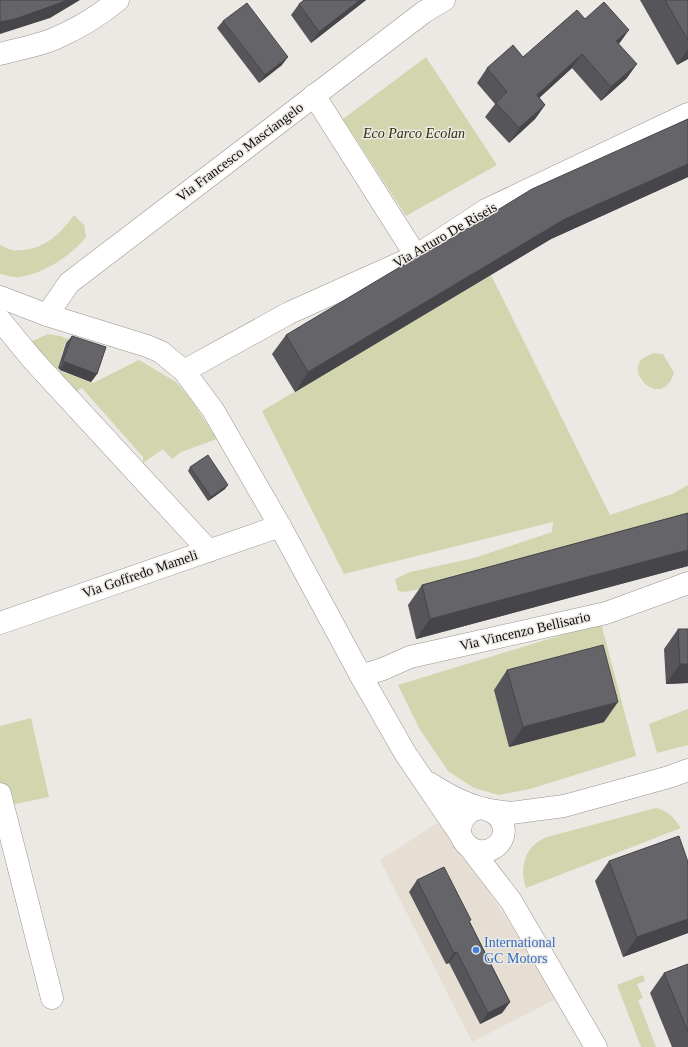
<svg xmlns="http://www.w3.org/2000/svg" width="688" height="1047" viewBox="0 0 688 1047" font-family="'Times New Roman',serif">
<rect width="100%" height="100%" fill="#ece9e4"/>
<!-- built -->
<path fill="#e6ded3" d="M 437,823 L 460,849 L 479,876 L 558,998 L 472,1042 L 380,860 Z"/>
<!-- green -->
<g fill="#d2d5ae">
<path d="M 426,57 L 497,165 L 406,216 L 343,119 Z"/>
<path d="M 74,215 L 84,225 L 86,237 C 71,256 43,274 19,277 C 13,278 6,275 0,274 L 0,245 C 4,247 8,249 12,250 C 14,251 18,250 21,250 C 45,249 61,233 74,215 Z"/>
<path d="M 491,275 L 610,515 L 672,494 L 688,485 L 688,512 L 659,526 L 468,579 L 405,592 L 398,591 L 395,579 L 410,572 L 474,558 L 552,532 L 553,522 L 344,574 L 262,411 Z"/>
<path d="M 48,334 L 60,336 L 80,344 L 77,346 L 65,343 L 57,370 L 93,383 L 139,360 L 176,382 L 189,397 L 217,439 L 181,452 L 172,459 L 163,449 L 143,463 L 143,457 L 82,388 L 77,391 L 28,343 Z"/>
<path d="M 654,353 L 663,354 L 674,373 C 663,407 631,379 639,363 C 641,358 649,355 654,353 Z"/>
<path d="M 601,623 L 636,756 L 530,789 L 499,795 L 474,788 L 448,771 L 419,728 L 398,685 Z"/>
<path d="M 688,709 L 688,745 L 657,753 L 649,724 Z"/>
<path d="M 31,718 L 49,797 L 6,806 L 0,782 L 0,726 Z"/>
<path d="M 656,808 C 670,812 673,817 681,828 L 526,888 C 519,867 525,845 547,837 Z"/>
<path d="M 643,975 L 645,981 L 637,984 L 643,998 L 638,1000 L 656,1047 L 641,1047 L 617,985 Z"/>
</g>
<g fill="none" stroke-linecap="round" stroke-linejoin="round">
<defs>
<g id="street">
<path d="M 314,95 L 416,256"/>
<path d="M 0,297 L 47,315 L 147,346 L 161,352 L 184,371 L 213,410 L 280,526 L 361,676 L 405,753 L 460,834 C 473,867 515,847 501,820 C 498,816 494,812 489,810 C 472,804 459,818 460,834"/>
<path d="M 47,315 L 69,283 L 424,12 L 444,0"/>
<path d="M 0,320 L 33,360 L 209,551"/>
<path d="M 184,371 L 289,313 L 416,256 L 486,210 L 688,114"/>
<path d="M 0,623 L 280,526"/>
<path d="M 361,676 L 383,669 L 410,657 L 606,613 L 688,583"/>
<path d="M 429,783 C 446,794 462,803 481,808"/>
<path d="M 0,794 L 52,998"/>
<path d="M 488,810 L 511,813 L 564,806 L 669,777 L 688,770"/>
<path d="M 471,849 L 511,901 L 596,1047"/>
</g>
<path id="secondary" d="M 0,54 C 18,49 37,46 54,39 C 77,29 99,16 118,0"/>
</defs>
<!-- street casing -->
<use href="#street" stroke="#97938f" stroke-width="23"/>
<!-- secondary casing -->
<use href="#secondary" stroke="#97938f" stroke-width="23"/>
<!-- street -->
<use href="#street" stroke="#fff" stroke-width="22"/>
<!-- secondary -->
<use href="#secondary" stroke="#fff" stroke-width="22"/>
</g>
<!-- wall -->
<g fill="#56565a">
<path d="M 366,0 L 311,43 L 291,15 L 299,4 Z"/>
<path d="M 640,0 L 688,0 L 688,59 L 677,65 Z"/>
<path d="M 585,19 L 619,44 L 627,78 L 601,101 L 572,68 L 539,98 L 545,105 L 535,119 L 509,143 L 485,117 L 495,104 L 477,83 L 487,68 L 523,57 Z"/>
<path d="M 223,21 L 282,65 L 259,83 L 217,28 Z"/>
<path d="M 688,119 L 688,177 L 551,239 L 295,392 L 272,354 L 286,335 L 437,247 Z"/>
<path d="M 72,336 L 97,374 L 91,382 L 60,370 L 58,368 L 66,343 Z"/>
<path d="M 190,467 L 225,489 L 208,501 L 188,471 Z"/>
<path d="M 688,513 L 688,566 L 416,639 L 408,605 L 422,585 Z"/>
<path d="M 678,629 L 688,629 L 688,683 L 666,684 L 664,649 Z"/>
<path d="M 507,670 L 604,722 L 509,747 L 494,690 Z"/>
<path d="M 609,861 L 688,862 L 688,933 L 623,957 L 595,881 Z"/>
<path d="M 417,880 L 470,922 L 510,1002 L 502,1013 L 480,1024 L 449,963 L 446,964 L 409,892 Z"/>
<path d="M 688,964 L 688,1047 L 672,1047 L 650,993 L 664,973 Z"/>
</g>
<!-- shaded-wall -->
<g fill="#46464a">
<path d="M 66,0 L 80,0 L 50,18 L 0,34 L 0,22 Z"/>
<path d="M 360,0 L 366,0 L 311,43 L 319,32 Z"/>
<path d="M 629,30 L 619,44 L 616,41 Z"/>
<path d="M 688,49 L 688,59 L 677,65 Z"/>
<path d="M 582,54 L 572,68 L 526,110 L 537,95 Z"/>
<path d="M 288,57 L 282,65 L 259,83 L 265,75 Z"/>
<path d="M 637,64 L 627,78 L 601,101 L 611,87 Z"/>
<path d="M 545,105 L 535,119 L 509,143 L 519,128 Z"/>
<path d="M 688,164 L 688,177 L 551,239 L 295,392 L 308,372 L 565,219 Z"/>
<path d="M 65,362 L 97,374 L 91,382 L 60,370 Z"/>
<path d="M 228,485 L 225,489 L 208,501 L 211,497 Z"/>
<path d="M 688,550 L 688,566 L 416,639 L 430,619 Z"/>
<path d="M 680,664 L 688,664 L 688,683 L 666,684 Z"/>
<path d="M 618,702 L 604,722 L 509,747 L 523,727 Z"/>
<path d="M 688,919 L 688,933 L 623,957 L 637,937 Z"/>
<path d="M 457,952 L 449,963 L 446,964 L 454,953 Z"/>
<path d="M 510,1002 L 502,1013 L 480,1024 L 488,1013 Z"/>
</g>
<!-- building -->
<g fill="#646469" stroke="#46464a">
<path d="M 0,0 L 66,0 L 60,3 L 15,19 L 0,22 Z"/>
<path d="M 304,0 L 360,0 L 319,32 L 299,4 Z"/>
<path d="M 665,0 L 688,0 L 688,40 Z"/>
<path d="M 604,2 L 629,30 L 616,41 L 637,64 L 611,87 L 582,54 L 537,95 L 545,105 L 519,128 L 496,103 L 507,92 L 487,68 L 513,45 L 523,57 L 577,10 L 585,19 Z"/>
<path d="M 247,3 L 288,57 L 265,75 L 223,21 Z"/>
<path d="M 688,119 L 688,164 L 565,219 L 308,372 L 286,335 L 425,252 L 437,247 L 532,189 Z"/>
<path d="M 72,336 L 106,347 L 97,374 L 65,362 L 63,360 Z"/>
<path d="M 208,455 L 228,485 L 211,497 L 190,467 Z"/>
<path d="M 688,513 L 688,550 L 430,619 L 422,585 Z"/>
<path d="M 678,629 L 688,629 L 688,664 L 680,664 Z"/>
<path d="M 603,645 L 618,702 L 523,727 L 507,670 Z"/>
<path d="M 679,836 L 688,862 L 688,919 L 637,937 L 609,861 Z"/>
<path d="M 444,867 L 471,920 L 469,921 L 510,1002 L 488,1013 L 457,952 L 454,953 L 417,880 Z"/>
<path d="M 688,964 L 688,1032 L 664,973 Z"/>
</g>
<!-- markers -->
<circle fill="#3f7fe0" stroke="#ece9e4" stroke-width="1.5" cx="476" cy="950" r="4"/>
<g text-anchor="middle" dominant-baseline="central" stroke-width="3" stroke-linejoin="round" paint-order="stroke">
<!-- park labels -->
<g font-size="14" font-style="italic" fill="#2e2f09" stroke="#ece9e4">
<text x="414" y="133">Eco Parco Ecolan</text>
</g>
<!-- street labels -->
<g font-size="14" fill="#0e0d0b" stroke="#ece9e4">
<text transform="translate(240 152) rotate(-37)">Via Francesco Masciangelo</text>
<text transform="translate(445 235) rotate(-30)">Via Arturo De Riseis</text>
<text transform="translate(140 574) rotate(-19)">Via Goffredo Mameli</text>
<text transform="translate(525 631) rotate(-13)">Via Vincenzo Bellisario</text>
</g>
<!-- shop labels -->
<g font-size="14" fill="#366cbe" stroke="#ece9e4" text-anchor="start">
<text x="484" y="942">International<tspan x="484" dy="16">GC Motors</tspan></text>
</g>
</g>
</svg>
